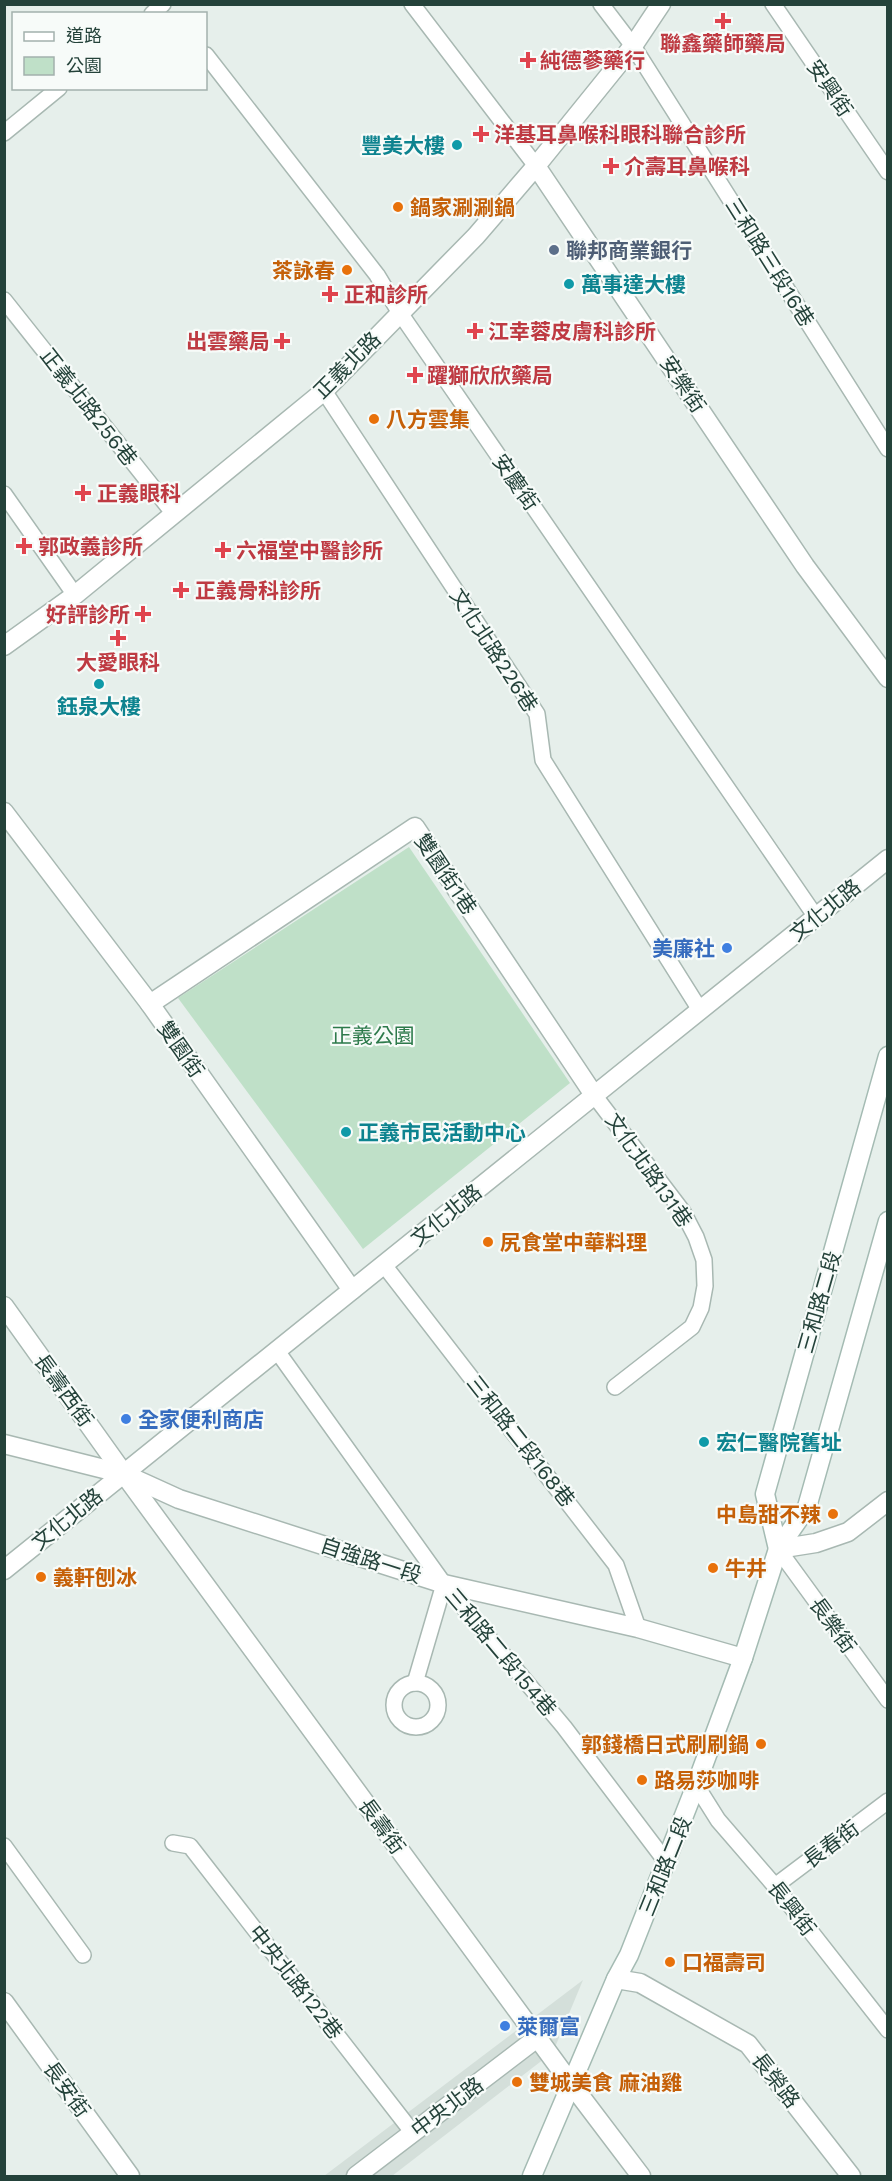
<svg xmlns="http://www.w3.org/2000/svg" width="892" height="2181" viewBox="0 0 892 2181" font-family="'Work Sans','Noto Sans TC',sans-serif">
<rect width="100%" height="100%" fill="#e6efeb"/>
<!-- built -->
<path fill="#d4dfda" d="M 583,1980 L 553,2052 L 392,2176 L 324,2176 Z"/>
<!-- green -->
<path fill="#bfe0c8" d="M 409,847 L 570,1083 L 363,1249 L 178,998 Z"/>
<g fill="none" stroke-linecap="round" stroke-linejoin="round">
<defs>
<g id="service">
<path d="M 412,4 L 536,166"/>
<path d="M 601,4 L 633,46 L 888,449"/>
<path d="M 773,4 L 888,172"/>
<path d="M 152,14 L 163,4"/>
<path d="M 206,55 L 377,275 L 400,313 L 816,917"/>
<path d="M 4,133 L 59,88"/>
<path d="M 4,300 L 174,514"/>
<path d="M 324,391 L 537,714 L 543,760 L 700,1010"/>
<path d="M 4,494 L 75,595"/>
<path d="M 594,1095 L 683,1212 L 696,1237 L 704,1260 L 705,1286 L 701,1308 L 692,1327 L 615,1387"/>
<path d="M 384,1265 L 616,1565 L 638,1628"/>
<path d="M 277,1351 L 444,1584 L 564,1727 L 667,1863"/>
<path d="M 778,1549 L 888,1700"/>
<path d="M 415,1683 L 444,1584"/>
<circle cx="416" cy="1705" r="22"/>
<path d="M 696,1785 L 718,1820 L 775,1886 L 888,2030"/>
<path d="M 173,1843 L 190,1846 L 413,2133"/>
<path d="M 4,1846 L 83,1955"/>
<path d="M 775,1886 L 888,1801"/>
</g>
<g id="minor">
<path d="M 536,166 L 805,566 L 888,678"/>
<path d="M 4,812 L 150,1004 L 352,1290"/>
<path d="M 150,1004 L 415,827 L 594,1095"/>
<path d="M 4,1306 L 124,1474 L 572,2085 L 641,2176"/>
<path d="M 778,1549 L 816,1543 L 848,1532 L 888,1501"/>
<path d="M 4,1570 L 888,859"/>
<path d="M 616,1979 L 640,1983 L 748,2044 L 851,2176"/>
<path d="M 4,2002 L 130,2176"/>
<path d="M 356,2176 L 537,2038"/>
</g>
<g id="tertiary">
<path d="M 4,646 L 75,595 L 324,391 L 476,236 L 536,166 L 633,46 L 661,4"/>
<path d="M 4,1444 L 124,1474 L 179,1499 L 444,1584 L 638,1628 L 743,1658"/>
</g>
<g id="secondary">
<path d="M 778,1549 L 765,1494 L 888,1056"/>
<path d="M 532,2176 L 616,1979 L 629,1955 L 696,1785 L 743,1658 L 778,1549 L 807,1507 L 888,1221"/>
</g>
</defs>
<!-- service casing -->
<use href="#service" stroke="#a8b8b2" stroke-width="18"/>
<!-- minor casing -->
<use href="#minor" stroke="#a8b8b2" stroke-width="21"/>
<!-- tertiary casing -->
<use href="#tertiary" stroke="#a8b8b2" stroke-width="21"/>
<!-- secondary casing -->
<use href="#secondary" stroke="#a4bbb3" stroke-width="21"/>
<!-- service -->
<use href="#service" stroke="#fff" stroke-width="15"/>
<!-- minor -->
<use href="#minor" stroke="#fff" stroke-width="18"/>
<!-- tertiary -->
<use href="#tertiary" stroke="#fff" stroke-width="18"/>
<!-- secondary -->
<use href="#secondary" stroke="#fff" stroke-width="18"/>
</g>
<!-- markers -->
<g fill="#e0444e" stroke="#f7fbf9" stroke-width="2">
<path d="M720 12h6v6h6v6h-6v6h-6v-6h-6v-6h6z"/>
<path d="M525 51h6v6h6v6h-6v6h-6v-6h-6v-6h6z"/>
<path d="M478 125h6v6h6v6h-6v6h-6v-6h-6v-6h6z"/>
<path d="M608 157h6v6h6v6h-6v6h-6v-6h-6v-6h6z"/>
<path d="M327 285h6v6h6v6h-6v6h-6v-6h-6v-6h6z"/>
<path d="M472 322h6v6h6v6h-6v6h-6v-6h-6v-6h6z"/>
<path d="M279 332h6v6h6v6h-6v6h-6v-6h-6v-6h6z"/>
<path d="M412 366h6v6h6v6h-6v6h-6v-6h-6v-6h6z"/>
<path d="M80 484h6v6h6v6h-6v6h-6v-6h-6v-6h6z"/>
<path d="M21 537h6v6h6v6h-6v6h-6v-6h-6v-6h6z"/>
<path d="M220 541h6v6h6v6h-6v6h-6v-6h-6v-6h6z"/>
<path d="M178 581h6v6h6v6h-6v6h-6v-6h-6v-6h6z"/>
<path d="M140 605h6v6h6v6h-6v6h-6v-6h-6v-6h6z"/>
<path d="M115 629h6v6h6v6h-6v6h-6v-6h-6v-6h6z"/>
</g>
<g fill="#0f9aa8" stroke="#f7fbf9" stroke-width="2">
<circle cx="457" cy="145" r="6"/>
<circle cx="569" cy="284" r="6"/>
<circle cx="99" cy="684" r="6"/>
<circle cx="346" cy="1132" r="6"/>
<circle cx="704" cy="1442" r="6"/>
</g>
<g fill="#e8710a" stroke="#f7fbf9" stroke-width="2">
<circle cx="398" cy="207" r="6"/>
<circle cx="347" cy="270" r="6"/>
<circle cx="374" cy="419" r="6"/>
<circle cx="488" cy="1242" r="6"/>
<circle cx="833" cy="1514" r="6"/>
<circle cx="713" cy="1568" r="6"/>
<circle cx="41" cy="1577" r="6"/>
<circle cx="761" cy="1744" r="6"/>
<circle cx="642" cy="1780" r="6"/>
<circle cx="670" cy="1962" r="6"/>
<circle cx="517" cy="2082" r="6"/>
</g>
<circle fill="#5c6f8a" stroke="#f7fbf9" stroke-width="2" cx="554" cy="250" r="6"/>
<g fill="#3f7fe0" stroke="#f7fbf9" stroke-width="2">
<circle cx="727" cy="948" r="6"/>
<circle cx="126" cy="1419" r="6"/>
<circle cx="505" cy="2026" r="6"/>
</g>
<g text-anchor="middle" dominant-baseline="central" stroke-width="4.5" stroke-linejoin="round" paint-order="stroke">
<!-- health labels -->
<g font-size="21" font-weight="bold" fill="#be3a42" stroke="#f7fbf9" text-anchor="start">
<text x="723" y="43" text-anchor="middle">聯鑫藥師藥局</text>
<text x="540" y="60">純德蔘藥行</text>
<text x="494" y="134">洋基耳鼻喉科眼科聯合診所</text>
<text x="624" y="166">介壽耳鼻喉科</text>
<text x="344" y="294">正和診所</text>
<text x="488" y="331">江幸蓉皮膚科診所</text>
<text x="270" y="341" text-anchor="end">出雲藥局</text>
<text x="427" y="375">躍獅欣欣藥局</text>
<text x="97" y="493">正義眼科</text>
<text x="38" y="546">郭政義診所</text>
<text x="236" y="550">六福堂中醫診所</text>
<text x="195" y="590">正義骨科診所</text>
<text x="130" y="614" text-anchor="end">好評診所</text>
<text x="118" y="662" text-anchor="middle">大愛眼科</text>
</g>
<!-- street labels -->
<g font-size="21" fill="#24423a" stroke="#f7fbf9">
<text transform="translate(830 88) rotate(56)">安興街</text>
<text transform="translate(770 262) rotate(58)">三和路三段16巷</text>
<text transform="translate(347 365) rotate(-45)">正義北路</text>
<text transform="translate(683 384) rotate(56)">安樂街</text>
<text transform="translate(89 407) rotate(52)">正義北路256巷</text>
<text transform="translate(516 482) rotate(55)">安慶街</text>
<text transform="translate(494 650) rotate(57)">文化北路226巷</text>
<text transform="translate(446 874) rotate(56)">雙園街1巷</text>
<text transform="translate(825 910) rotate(-39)">文化北路</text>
<text transform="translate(181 1049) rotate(55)">雙園街</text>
<text transform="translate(649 1170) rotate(55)">文化北路131巷</text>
<text transform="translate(446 1215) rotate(-39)">文化北路</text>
<text transform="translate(819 1302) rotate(-74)">三和路二段</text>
<text transform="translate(64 1390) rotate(54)">長壽西街</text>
<text transform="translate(521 1441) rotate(52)">三和路二段168巷</text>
<text transform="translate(67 1519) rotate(-39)">文化北路</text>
<text transform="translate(371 1560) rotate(18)">自強路一段</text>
<text transform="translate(833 1625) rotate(54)">長樂街</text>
<text transform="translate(501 1652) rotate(50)">三和路二段154巷</text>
<text transform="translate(382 1826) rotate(54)">長壽街</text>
<text transform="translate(831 1844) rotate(-37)">長春街</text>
<text transform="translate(665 1866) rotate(-68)">三和路二段</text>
<text transform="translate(792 1908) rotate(52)">長興街</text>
<text transform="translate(296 1982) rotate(52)">中央北路122巷</text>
<text transform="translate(776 2080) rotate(52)">長榮路</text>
<text transform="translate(67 2089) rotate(54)">長安街</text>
<text transform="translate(447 2107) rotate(-37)">中央北路</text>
</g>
<!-- culture labels -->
<g font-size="21" font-weight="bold" fill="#0d838f" stroke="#f7fbf9" text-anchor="start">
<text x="445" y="145" text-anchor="end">豐美大樓</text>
<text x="581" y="284">萬事達大樓</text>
<text x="99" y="706" text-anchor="middle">鈺泉大樓</text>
<text x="358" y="1132">正義市民活動中心</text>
<text x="716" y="1442">宏仁醫院舊址</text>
</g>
<!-- food labels -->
<g font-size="21" font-weight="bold" fill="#c56008" stroke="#f7fbf9" text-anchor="start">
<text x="410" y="207">鍋家涮涮鍋</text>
<text x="335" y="270" text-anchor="end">茶詠春</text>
<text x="386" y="419">八方雲集</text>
<text x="500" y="1242">尻食堂中華料理</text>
<text x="821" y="1514" text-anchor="end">中島甜不辣</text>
<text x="725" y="1568">牛井</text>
<text x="53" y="1577">義軒刨冰</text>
<text x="749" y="1744" text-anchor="end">郭錢橋日式刷刷鍋</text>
<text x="654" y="1780">路易莎咖啡</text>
<text x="682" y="1962">口福壽司</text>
<text x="529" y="2082">雙城美食 麻油雞</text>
</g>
<!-- service labels -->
<g font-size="21" font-weight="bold" fill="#4e5e75" stroke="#f7fbf9" text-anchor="start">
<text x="566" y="250">聯邦商業銀行</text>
</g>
<!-- shop labels -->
<g font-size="21" font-weight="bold" fill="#366cbe" stroke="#f7fbf9" text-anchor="start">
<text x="715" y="948" text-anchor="end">美廉社</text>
<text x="138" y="1419">全家便利商店</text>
<text x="517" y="2026">萊爾富</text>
</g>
<!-- park labels -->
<g font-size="21" fill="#2d7a4b" stroke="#f7fbf9">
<text x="373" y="1035">正義公園</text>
</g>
</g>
<!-- border -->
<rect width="892" height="2181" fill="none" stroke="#24423a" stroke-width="12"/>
<!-- legend -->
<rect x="12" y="12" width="195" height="78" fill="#f7fbf9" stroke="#a3b1ad" stroke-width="1.5"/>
<rect x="24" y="32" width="30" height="9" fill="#ffffff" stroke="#a3b1ad" stroke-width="1.5"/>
<text x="66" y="42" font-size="18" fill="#24423a">道路</text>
<rect x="24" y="57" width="30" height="18" fill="#bfe0c8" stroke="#a3b1ad" stroke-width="1.5"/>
<text x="66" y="72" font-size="18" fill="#24423a">公園</text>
</svg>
